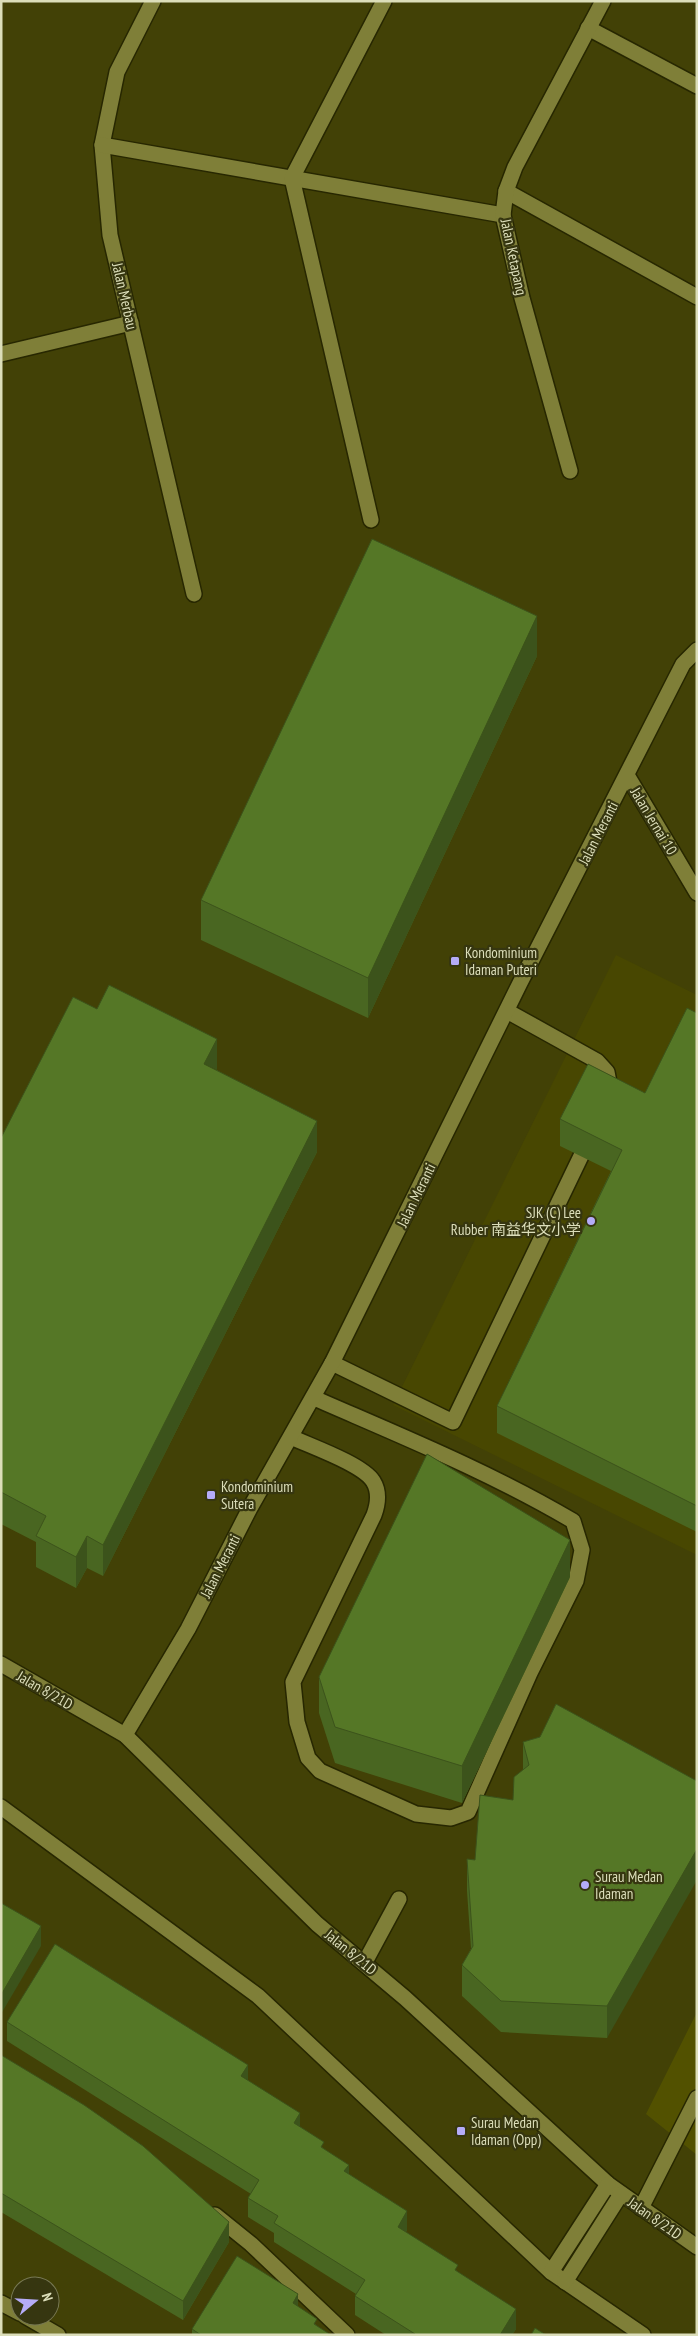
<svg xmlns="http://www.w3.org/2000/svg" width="698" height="2336" viewBox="0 0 698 2336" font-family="'PT Sans Narrow','Noto Sans SC',sans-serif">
<rect width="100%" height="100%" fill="#424106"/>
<!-- built -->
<path fill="#484701" d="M 616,955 L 697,995 L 697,1555 L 393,1405 Z"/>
<!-- green -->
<path fill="#525100" d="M 697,2012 L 697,2155 L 646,2114 Z"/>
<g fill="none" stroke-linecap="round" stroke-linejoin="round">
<defs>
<g id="minor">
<path d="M 153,1 L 117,72 L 102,145 L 110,235 L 194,594"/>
<path d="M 588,28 L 697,86"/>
<path d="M 102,145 L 503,215"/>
<path d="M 506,191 L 697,297"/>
<path d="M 1,354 L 131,323"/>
<path d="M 570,471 L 522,298 L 503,215 L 506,191 L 515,167 L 603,1"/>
<path d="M 371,520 L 292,178 L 384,1"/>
<path d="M 627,775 L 697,893"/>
<path d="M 507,1011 L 597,1061 L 607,1072 L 611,1093"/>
<path d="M 332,1363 L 453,1422 L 581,1156"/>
<path d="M 291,1437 C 310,1446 362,1464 373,1481 C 380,1492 378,1504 374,1515 L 293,1682 L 297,1722 L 308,1758 L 320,1771 L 416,1814 L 451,1818 L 468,1812 L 530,1673 L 576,1581 L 582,1550 L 573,1521 C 490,1472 401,1436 314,1398"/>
<path d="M 1,1664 L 125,1735 L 317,1924 L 405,1998 L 608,2184 L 697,2247"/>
<path d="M 125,1735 L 188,1629 L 250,1508 L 332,1363 L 520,983 L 683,664 L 697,650"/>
<path d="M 1,1807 L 258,1996 L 551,2272 L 643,2335"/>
<path d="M 365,1962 L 399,1899"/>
<path d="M 641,2208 L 697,2098"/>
<path d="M 215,2215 L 251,2244 L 347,2335"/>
<path d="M 551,2272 L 608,2184"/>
<path d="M 565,2282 L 621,2194"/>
<path d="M 1,2303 L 20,2313"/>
<path d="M 25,2316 L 58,2335"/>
</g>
</defs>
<!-- minor casing -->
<use href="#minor" stroke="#272701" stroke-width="18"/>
<!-- minor -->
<use href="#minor" stroke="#7f7f38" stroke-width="15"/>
</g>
<!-- wall -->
<g fill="#496621">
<path d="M 537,656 L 368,1018 L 201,940 L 201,900 Z"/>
<path d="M 697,1013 L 697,1532 L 497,1433 L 497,1406 L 611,1171 L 560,1146 L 560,1119 L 645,1093 Z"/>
<path d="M 217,1070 L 317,1152 L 103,1576 L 87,1568 L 76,1588 L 36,1567 L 36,1542 L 1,1524 L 1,1138 Z"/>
<path d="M 570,1577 L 462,1803 L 335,1763 L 319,1713 L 319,1677 Z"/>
<path d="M 523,1742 L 697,1781 L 607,2038 L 501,2032 L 462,1996 L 462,1965 L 471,1949 L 467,1891 L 467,1859 L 475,1860 L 513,1800 L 523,1769 Z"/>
<path d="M 7,2022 L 248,2080 L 324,2149 L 349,2174 L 407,2230 L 406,2232 L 458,2272 L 516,2329 L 512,2335 L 386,2335 L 355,2315 L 355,2296 L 356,2294 L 274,2242 L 274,2233 L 248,2217 L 248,2198 L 251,2194 L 7,2041 Z"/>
<path d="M 1,2055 L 229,2242 L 183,2320 L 1,2212 Z"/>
<path d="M 298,2307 L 317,2326 L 331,2335 L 192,2335 L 192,2329 Z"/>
</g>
<!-- shaded-wall -->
<g fill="#3c531b">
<path d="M 537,616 L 537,656 L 368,1018 L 368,978 Z"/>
<path d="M 217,1039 L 217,1070 L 204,1064 Z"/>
<path d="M 317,1121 L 317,1152 L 103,1576 L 103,1545 Z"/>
<path d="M 87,1536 L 87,1568 L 76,1588 L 76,1557 Z"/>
<path d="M 570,1540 L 570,1577 L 462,1803 L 462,1766 Z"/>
<path d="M 697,1849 L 697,1880 L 607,2038 L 607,2006 Z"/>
<path d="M 41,1926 L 41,1946 L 1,2014 L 1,1995 Z"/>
<path d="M 248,2065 L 248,2085 L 241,2076 Z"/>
<path d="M 300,2113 L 300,2132 L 294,2123 Z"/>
<path d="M 349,2165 L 349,2184 L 344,2171 Z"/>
<path d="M 407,2211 L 407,2230 L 398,2246 L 398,2227 Z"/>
<path d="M 229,2222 L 229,2242 L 183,2320 L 183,2301 Z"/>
<path d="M 298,2294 L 298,2313 L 293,2303 Z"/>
<path d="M 516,2309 L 516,2329 L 512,2335 L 500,2335 Z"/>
</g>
<!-- building -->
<g fill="#557726" stroke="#3c531b">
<path d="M 372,539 L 537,616 L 368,978 L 201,900 Z"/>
<path d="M 109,985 L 217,1039 L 204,1064 L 317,1121 L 103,1545 L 87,1536 L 76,1557 L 36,1536 L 46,1516 L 1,1492 L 1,1138 L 73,997 L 97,1009 Z"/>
<path d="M 687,1008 L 697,1013 L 697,1506 L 497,1406 L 622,1150 L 560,1119 L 588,1064 L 645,1093 Z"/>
<path d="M 427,1454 L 570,1540 L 462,1766 L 335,1727 L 319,1677 Z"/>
<path d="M 556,1704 L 697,1781 L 697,1849 L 607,2006 L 501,2001 L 462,1965 L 473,1946 L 467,1859 L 475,1860 L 480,1795 L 513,1800 L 514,1777 L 529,1765 L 523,1742 L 540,1737 Z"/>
<path d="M 1,1903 L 41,1926 L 1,1995 Z"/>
<path d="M 55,1944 L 248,2065 L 241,2076 L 300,2113 L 294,2123 L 324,2142 L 321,2147 L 349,2165 L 344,2171 L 407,2211 L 398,2227 L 458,2265 L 455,2270 L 516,2309 L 500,2335 L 415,2335 L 415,2334 L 355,2296 L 365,2280 L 274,2223 L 278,2216 L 248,2198 L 259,2180 L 7,2022 Z"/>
<path d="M 1,2055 L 84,2105 L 143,2146 L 229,2222 L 183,2301 L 1,2193 Z"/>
<path d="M 237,2256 L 298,2294 L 293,2303 L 317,2319 L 314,2324 L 331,2335 L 201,2335 L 192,2329 Z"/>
<path d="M 535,2328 L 546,2335 L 531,2335 Z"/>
</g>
<!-- markers -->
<g fill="#b5acf8" stroke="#363610" stroke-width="2">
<rect x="450" y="956" width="10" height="10" rx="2.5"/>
<circle cx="591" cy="1221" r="5"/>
<rect x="206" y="1490" width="10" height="10" rx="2.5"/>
<circle cx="585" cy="1885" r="5"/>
<rect x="456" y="2126" width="10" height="10" rx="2.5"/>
</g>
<g text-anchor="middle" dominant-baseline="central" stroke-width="4.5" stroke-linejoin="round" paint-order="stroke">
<!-- street labels -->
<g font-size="15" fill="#dcdeba" stroke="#363610">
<text transform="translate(514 257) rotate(78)">Jalan Ketapang</text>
<text transform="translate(125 296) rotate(77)">Jalan Merbau</text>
<text transform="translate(654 821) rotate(59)">Jalan Jernai 10</text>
<text transform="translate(598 833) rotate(-63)">Jalan Meranti</text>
<text transform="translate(416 1195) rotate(-64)">Jalan Meranti</text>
<text transform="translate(220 1566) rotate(-63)">Jalan Meranti</text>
<text transform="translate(45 1690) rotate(30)">Jalan 8/21D</text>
<text transform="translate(351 1952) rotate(39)">Jalan 8/21D</text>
<text transform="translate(655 2218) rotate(35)">Jalan 8/21D</text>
</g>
<!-- poi labels -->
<g font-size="15" fill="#dcdeba" stroke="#363610" text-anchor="start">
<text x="465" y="952">Kondominium<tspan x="465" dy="17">Idaman Puteri</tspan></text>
<text x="581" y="1212" text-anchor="end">SJK (C) Lee<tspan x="581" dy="17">Rubber 南益华文小学</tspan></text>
<text x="221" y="1486">Kondominium<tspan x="221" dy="17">Sutera</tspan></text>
<text x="595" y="1876">Surau Medan<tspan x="595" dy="17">Idaman</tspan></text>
<text x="471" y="2122">Surau Medan<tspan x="471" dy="17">Idaman (Opp)</tspan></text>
</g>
</g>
<!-- border -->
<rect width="698" height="2336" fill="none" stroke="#dcdeba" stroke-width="5"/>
<!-- north arrow -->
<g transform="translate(35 2301) rotate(72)"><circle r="24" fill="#363610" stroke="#787954"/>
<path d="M0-4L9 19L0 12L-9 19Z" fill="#b5acf8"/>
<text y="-8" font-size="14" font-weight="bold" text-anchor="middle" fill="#dcdeba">N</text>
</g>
</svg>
